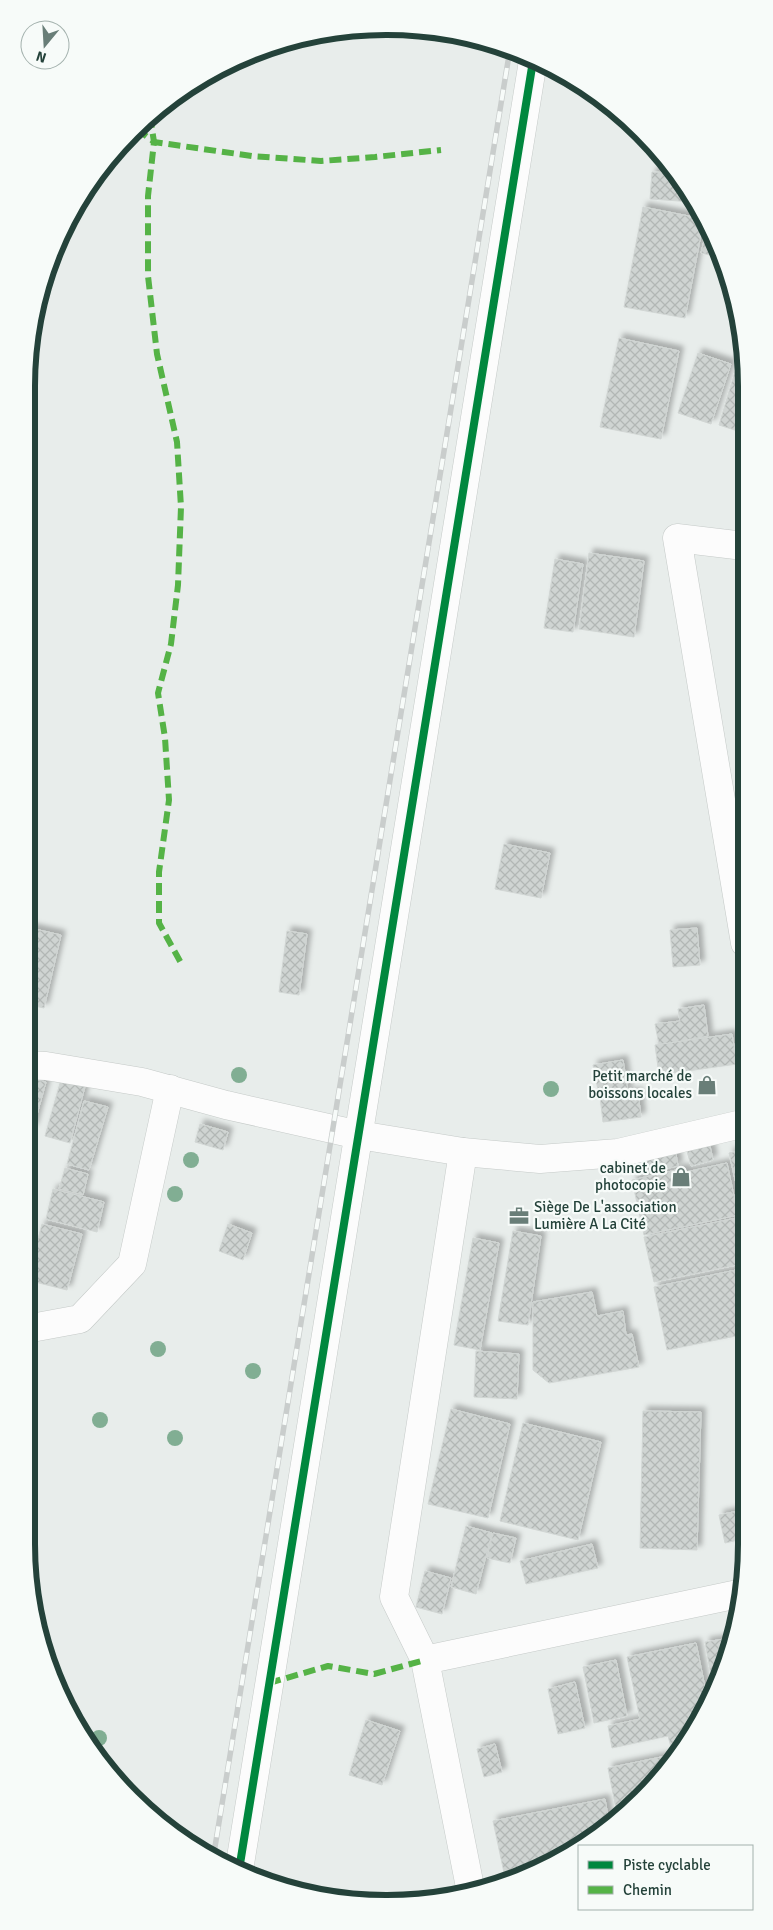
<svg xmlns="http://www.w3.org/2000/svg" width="773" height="1930" viewBox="0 0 773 1930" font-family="Signika,sans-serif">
<defs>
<pattern id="building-cross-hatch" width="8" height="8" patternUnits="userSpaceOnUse" patternTransform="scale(1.25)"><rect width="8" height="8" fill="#cfd4d2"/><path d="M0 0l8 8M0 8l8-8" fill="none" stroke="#b2b7b5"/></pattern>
<filter id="shadow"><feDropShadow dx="4.5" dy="-4.5" stdDeviation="2.5" flood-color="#0004"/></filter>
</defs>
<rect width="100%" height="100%" fill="#e8edeb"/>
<!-- building -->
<g fill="url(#building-cross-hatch)" stroke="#d1d6d4" filter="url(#shadow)">
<path d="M 652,172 L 673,173 L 693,202 L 650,199 Z"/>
<path d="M 643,207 L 704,219 L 685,318 L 624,307 Z"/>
<path d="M 708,224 L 710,227 L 719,257 L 701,253 Z"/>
<path d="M 619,338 L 679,351 L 661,439 L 600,427 Z"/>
<path d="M 698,353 L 731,364 L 711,424 L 678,413 Z"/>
<path d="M 737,365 L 744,367 L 744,433 L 719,425 Z"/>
<path d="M 589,553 L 644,561 L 634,637 L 579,629 Z"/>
<path d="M 555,559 L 583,564 L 573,632 L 544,628 Z"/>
<path d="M 504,844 L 550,853 L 541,898 L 495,889 Z"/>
<path d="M 26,927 L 61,935 L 44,1008 L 26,1004 Z"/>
<path d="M 697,928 L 700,965 L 673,967 L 670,930 Z"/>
<path d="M 287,931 L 307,934 L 299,995 L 279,992 Z"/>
<path d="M 704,1005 L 708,1036 L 659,1045 L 655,1024 L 680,1021 L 678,1009 Z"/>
<path d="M 732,1034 L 737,1064 L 659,1075 L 655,1045 Z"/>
<path d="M 623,1060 L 628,1091 L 599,1095 L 593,1065 Z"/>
<path d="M 62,1076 L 86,1083 L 70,1143 L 45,1136 Z"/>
<path d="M 26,1077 L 46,1082 L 33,1129 L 26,1127 Z"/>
<path d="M 638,1092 L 641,1117 L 603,1122 L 600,1097 Z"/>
<path d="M 84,1101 L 108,1107 L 89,1170 L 67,1164 Z"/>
<path d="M 200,1124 L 228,1132 L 223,1150 L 195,1142 Z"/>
<path d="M 710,1146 L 713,1160 L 691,1166 L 687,1151 Z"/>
<path d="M 746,1149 L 746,1186 L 737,1188 L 729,1153 Z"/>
<path d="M 676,1154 L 678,1166 L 645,1173 L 642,1161 Z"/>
<path d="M 727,1163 L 738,1215 L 644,1235 L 632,1180 L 685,1168 L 686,1172 Z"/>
<path d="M 65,1168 L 88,1174 L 83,1195 L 59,1189 Z"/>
<path d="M 53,1189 L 104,1202 L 97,1232 L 46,1219 Z"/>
<path d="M 746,1216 L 746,1263 L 654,1282 L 644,1237 Z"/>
<path d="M 42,1224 L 82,1234 L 67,1290 L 27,1280 Z"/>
<path d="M 228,1224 L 252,1233 L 243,1260 L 219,1251 Z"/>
<path d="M 513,1231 L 541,1236 L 528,1325 L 498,1321 Z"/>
<path d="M 473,1238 L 499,1243 L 480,1350 L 454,1345 Z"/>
<path d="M 736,1270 L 746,1320 L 746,1334 L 667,1350 L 654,1287 Z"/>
<path d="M 592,1292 L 597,1316 L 623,1311 L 626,1335 L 632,1334 L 639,1367 L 549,1383 L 533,1370 L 533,1302 Z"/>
<path d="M 476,1351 L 519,1354 L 517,1399 L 474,1397 Z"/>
<path d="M 451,1409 L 510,1424 L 488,1518 L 428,1504 Z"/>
<path d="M 643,1411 L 701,1412 L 697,1550 L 640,1548 Z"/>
<path d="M 523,1423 L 601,1442 L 578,1540 L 500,1521 Z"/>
<path d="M 747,1509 L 747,1538 L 725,1543 L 719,1515 Z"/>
<path d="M 466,1526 L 492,1533 L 476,1594 L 451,1587 Z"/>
<path d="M 493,1533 L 516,1538 L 510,1563 L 487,1558 Z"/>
<path d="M 592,1544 L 598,1568 L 526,1584 L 520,1561 Z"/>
<path d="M 425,1571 L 451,1578 L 442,1614 L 416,1607 Z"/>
<path d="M 731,1638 L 728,1659 L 713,1687 L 705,1642 Z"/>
<path d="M 696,1643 L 707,1697 L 680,1749 L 672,1751 L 668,1736 L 612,1748 L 608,1726 L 640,1719 L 627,1657 Z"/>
<path d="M 616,1660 L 627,1716 L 594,1723 L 583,1667 Z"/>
<path d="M 575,1682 L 585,1728 L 558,1734 L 548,1689 Z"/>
<path d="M 366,1720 L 400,1731 L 382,1785 L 349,1775 Z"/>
<path d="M 495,1744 L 502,1772 L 484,1777 L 477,1749 Z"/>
<path d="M 671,1755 L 672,1763 L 617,1814 L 608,1768 Z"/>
<path d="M 605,1799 L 609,1822 L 586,1843 L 525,1876 L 506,1882 L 493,1821 Z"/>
</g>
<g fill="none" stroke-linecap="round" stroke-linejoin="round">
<defs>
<g id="street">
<path d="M 744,546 L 677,538 L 745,943"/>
<path d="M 26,1065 L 46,1066 L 142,1082 L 226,1105 L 359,1135 L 463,1152 L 540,1159 L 618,1153 L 746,1123"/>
<path d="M 463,1152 L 394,1597 L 425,1660 L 471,1892"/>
<path d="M 26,1329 L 80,1319 L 132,1264 L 170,1089"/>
<path d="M 425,1660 L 738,1594"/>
<path d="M 239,1870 L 533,61"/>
</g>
</defs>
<!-- street casing -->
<use href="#street" stroke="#c5cac8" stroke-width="29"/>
<!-- street -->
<use href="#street" stroke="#fcfcfc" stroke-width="28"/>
<defs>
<path id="rail" d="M 213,1859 L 510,49"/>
</defs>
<!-- rail casing -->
<use href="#rail" stroke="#c9cdcc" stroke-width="5.5"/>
<!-- rail -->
<use href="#rail" stroke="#f7fbf9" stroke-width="4" stroke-dasharray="11" stroke-linecap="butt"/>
<!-- quiet -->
<g stroke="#55b346" stroke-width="6" stroke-dasharray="12 6" stroke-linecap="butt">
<path d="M 150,116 L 154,142 L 148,196 L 148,276 L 157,354 L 177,442 L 181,507 L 178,585 L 171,644 L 158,693 L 165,738 L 169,800 L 159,872 L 159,923 L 181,963"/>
<path d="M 137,129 L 154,142 L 252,156 L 321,161 L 375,157 L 441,150"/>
<path d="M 269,1683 L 328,1666 L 374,1674 L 425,1660"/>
</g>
<defs>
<path id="cycleway" d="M 239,1870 L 533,61"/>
</defs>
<!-- cycleway casing -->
<use href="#cycleway" stroke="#f7fbf9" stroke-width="11"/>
<!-- cycleway -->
<use href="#cycleway" stroke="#00873e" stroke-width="8"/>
</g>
<!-- trees -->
<g fill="#81ae93">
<circle cx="239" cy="1075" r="8"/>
<circle cx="551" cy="1089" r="8"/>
<circle cx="191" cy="1160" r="8"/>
<circle cx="175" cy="1194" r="8"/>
<circle cx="158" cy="1349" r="8"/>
<circle cx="253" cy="1371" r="8"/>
<circle cx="100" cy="1420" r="8"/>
<circle cx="175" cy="1438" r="8"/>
<circle cx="99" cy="1738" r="8"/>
</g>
<!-- icons -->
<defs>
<symbol id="shop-bare" viewBox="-9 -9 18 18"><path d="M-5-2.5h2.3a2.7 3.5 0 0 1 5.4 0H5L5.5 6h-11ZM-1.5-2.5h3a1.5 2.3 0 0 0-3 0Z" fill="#697e78" stroke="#f7fbf9" stroke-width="2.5" paint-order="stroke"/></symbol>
<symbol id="office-bare" viewBox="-9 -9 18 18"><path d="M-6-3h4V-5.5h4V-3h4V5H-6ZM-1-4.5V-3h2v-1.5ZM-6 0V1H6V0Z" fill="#697e78" stroke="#f7fbf9" stroke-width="2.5" paint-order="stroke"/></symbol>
</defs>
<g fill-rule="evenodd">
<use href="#shop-bare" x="693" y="1071" width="28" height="28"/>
<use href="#shop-bare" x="667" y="1163" width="28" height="28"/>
<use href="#office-bare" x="505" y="1202" width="28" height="28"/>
</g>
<g text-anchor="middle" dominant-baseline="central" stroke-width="4.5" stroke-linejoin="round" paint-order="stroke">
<!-- poi labels -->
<g font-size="15" fill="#24423a" stroke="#f7fbf9" text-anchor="end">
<text x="692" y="1076">Petit marché de<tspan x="692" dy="17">boissons locales</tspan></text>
<text x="666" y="1168">cabinet de<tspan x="666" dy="17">photocopie</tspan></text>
<text x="534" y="1207" text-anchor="start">Siège De L'association<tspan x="534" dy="17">Lumière A La Cité</tspan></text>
</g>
</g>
<!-- crop -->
<path d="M0 0H773V1930H0ZM386 35H387A351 351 0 0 1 738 386V1544A351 351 0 0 1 387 1895H386A351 351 0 0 1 35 1544V386A351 351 0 0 1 386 35Z" fill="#f7fbf9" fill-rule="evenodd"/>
<path fill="none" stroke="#24423a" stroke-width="6" d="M386 35H387A351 351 0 0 1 738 386V1544A351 351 0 0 1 387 1895H386A351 351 0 0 1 35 1544V386A351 351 0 0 1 386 35Z"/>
<!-- legend -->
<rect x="578" y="1845" width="175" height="65" fill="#f7fbf9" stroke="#a3b1ad"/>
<rect x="588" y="1861" width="25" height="8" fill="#00873e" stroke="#a3b1ad"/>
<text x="623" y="1870" font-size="15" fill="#24423a">Piste cyclable</text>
<rect x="588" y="1886" width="25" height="8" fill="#55b346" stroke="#a3b1ad"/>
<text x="623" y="1895" font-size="15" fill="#24423a">Chemin</text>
<!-- north arrow -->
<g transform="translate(45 45) rotate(198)"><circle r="24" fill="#f7fbf9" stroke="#a3b1ad"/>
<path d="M0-4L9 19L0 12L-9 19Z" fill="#697e78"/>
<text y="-8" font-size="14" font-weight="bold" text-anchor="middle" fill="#24423a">N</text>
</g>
</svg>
